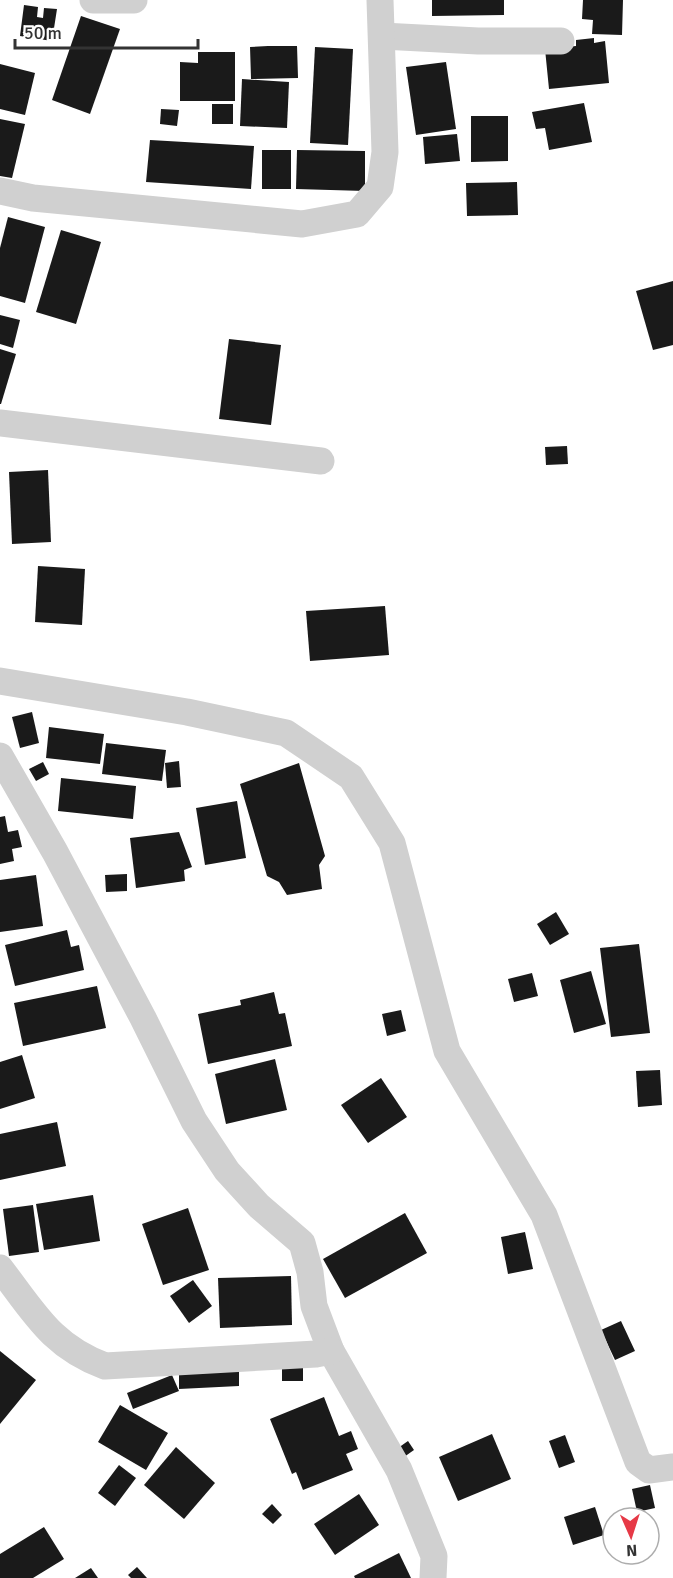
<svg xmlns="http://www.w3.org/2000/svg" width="673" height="1578" viewBox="0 0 673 1578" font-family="Signika,sans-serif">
<rect width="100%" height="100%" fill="#fff"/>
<!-- building -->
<g fill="#1a1a1a">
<path d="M 432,0 L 504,0 L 504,15 L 432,16 Z"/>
<path d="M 583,0 L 623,0 L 622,35 L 592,34 L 593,20 L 582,19 Z"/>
<path d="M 24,5 L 38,7 L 37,17 L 43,18 L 44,8 L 57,9 L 52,41 L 20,36 Z"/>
<path d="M 81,16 L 120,29 L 90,114 L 52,100 Z"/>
<path d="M 594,38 L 594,43 L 605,41 L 609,83 L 549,89 L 545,49 L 576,46 L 576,40 Z"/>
<path d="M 268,46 L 297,46 L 298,78 L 251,79 L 250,47 Z"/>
<path d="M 315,47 L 353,49 L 348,145 L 310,143 Z"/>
<path d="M 198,52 L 235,52 L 235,101 L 180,101 L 180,62 L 198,63 Z"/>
<path d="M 446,62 L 456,129 L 416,135 L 406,67 Z"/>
<path d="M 0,64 L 35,73 L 25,115 L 0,109 Z"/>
<path d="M 242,79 L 289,82 L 287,128 L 240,126 Z"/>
<path d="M 584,103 L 592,142 L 549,150 L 545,128 L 536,129 L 532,112 Z"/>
<rect x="212" y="104" width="21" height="20"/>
<path d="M 161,109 L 179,110 L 177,126 L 160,124 Z"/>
<path d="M 471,116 L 508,116 L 508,161 L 471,162 Z"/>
<path d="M 0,119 L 25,124 L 12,178 L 0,176 Z"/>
<path d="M 457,134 L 460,161 L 425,164 L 423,137 Z"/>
<path d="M 150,140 L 254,146 L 251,189 L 146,182 Z"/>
<rect x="262" y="150" width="29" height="39"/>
<path d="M 297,150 L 365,151 L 365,191 L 296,189 Z"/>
<path d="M 517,182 L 518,215 L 467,216 L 466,183 Z"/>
<path d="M 8,217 L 45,227 L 25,303 L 0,296 L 0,248 Z"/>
<path d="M 61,230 L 101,242 L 76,324 L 36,312 Z"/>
<path d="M 673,281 L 673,345 L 653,350 L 636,291 Z"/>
<path d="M 0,315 L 20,320 L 13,348 L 0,344 Z"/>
<path d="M 229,339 L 281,345 L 271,425 L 219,419 Z"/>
<path d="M 0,349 L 16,354 L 1,404 L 0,404 Z"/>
<path d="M 567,446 L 568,464 L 546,465 L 545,447 Z"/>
<path d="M 48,470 L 51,542 L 12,544 L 9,472 Z"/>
<path d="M 38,566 L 85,569 L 82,625 L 35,622 Z"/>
<path d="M 385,606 L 389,655 L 310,661 L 306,611 Z"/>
<path d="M 32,712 L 39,743 L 20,748 L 12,717 Z"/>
<path d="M 49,727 L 104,734 L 100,764 L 46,758 Z"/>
<path d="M 106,743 L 166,750 L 162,781 L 102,774 Z"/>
<path d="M 179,761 L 181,787 L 167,788 L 165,763 Z"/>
<path d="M 43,762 L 49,774 L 36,781 L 29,769 Z"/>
<path d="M 299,763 L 325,856 L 319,865 L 322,889 L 287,895 L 279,882 L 267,876 L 240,784 Z"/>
<path d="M 61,778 L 136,786 L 133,819 L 58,811 Z"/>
<path d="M 237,801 L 246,858 L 205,865 L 196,808 Z"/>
<path d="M 5,816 L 8,832 L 18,830 L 22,847 L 12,849 L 14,861 L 0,864 L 0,817 Z"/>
<path d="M 179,832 L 192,867 L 184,870 L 185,881 L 136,888 L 130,838 Z"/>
<path d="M 127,874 L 127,891 L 106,892 L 105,875 Z"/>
<path d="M 36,875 L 43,926 L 0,932 L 0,880 Z"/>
<path d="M 556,912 L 569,934 L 550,945 L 537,924 Z"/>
<path d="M 67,930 L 71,947 L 79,945 L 84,970 L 15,986 L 5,945 Z"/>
<path d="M 639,944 L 650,1033 L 611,1037 L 600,948 Z"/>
<path d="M 591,971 L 606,1024 L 574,1033 L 560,980 Z"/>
<path d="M 532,973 L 538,996 L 514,1002 L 508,979 Z"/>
<path d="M 97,986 L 106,1028 L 23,1046 L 14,1003 Z"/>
<path d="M 274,992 L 279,1014 L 285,1013 L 292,1046 L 208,1064 L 198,1014 L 241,1005 L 240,1000 Z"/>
<path d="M 401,1010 L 406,1031 L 387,1036 L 382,1014 Z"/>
<path d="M 22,1055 L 35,1098 L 0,1109 L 0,1062 Z"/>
<path d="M 275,1059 L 287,1110 L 226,1124 L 215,1074 Z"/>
<path d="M 660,1070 L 662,1105 L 638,1107 L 636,1071 Z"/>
<path d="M 381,1078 L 407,1117 L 368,1143 L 341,1105 Z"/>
<path d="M 57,1122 L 66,1166 L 0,1180 L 0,1134 Z"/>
<path d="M 93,1195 L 100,1241 L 44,1250 L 36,1204 Z"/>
<path d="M 33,1205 L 39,1252 L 9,1256 L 3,1209 Z"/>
<path d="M 188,1208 L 209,1270 L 163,1285 L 142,1224 Z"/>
<path d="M 405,1213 L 427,1253 L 345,1298 L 323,1259 Z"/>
<path d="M 525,1232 L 533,1269 L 508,1274 L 501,1237 Z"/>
<path d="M 291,1276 L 292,1325 L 220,1328 L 218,1278 Z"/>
<path d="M 193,1280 L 212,1306 L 189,1323 L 170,1296 Z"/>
<path d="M 621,1321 L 635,1351 L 615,1360 L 601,1330 Z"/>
<path d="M 0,1351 L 36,1380 L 0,1424 Z"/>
<rect x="282" y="1367" width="21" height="14"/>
<path d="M 239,1369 L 239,1386 L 179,1389 L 179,1372 Z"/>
<path d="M 172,1375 L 179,1391 L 133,1409 L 127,1393 Z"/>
<path d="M 324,1397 L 339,1436 L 351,1431 L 358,1449 L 346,1454 L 353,1470 L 303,1490 L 296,1472 L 292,1474 L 270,1419 Z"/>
<path d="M 120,1405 L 168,1433 L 146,1470 L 98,1442 Z"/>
<path d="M 492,1434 L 511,1479 L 458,1501 L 439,1457 Z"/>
<path d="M 565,1435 L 575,1462 L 559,1468 L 549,1441 Z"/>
<path d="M 408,1441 L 414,1450 L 404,1457 L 398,1448 Z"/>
<path d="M 176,1447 L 215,1483 L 184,1519 L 144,1485 Z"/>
<path d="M 119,1465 L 136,1478 L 115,1506 L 98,1493 Z"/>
<path d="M 650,1485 L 655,1508 L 637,1512 L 632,1489 Z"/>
<path d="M 359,1494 L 379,1525 L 335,1555 L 314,1524 Z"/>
<path d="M 272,1504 L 282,1515 L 273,1524 L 262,1514 Z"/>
<path d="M 595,1507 L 604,1535 L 573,1545 L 564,1517 Z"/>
<path d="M 44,1527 L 64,1559 L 33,1578 L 0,1578 L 0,1554 Z"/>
<path d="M 399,1553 L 411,1578 L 355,1578 L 354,1576 Z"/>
<path d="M 137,1567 L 147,1578 L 131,1578 L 128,1575 Z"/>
<path d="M 91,1568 L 98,1578 L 75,1578 Z"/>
</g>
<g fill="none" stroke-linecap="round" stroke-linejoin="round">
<!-- minor -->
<g stroke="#d0d0d0" stroke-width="27">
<path d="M 93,0 L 134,0"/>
<path d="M 382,36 L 478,41 L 561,41"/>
<path d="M 0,191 L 33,198 L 302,224 L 357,214 L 380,187 L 385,152 L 380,0"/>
<path d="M 0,423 L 321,461"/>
<path d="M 0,681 L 187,712 L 286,733 L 351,777 L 392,843 L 447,1051 L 544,1215 L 638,1462 L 649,1470 L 673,1467"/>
<path d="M 0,756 L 55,852 L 143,1018 L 194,1121 L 227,1171 L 259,1206 L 302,1243 L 310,1272 L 314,1306 L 331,1351 L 399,1470 L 434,1556 L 433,1578"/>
<path d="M 0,1268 C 34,1312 51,1346 105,1366 L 316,1354 L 331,1351"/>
</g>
</g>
<!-- north arrow -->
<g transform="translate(631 1536) rotate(177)"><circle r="28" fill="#ffffff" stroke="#adadad" stroke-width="1.5"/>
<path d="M0-4.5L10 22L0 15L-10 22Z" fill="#e63946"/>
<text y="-9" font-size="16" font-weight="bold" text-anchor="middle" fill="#333333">N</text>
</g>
<!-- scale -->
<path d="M15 39v9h183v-9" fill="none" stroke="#333333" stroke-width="3"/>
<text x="24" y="39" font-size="18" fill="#333333" stroke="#ffffff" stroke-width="4.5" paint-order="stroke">50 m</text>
</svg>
